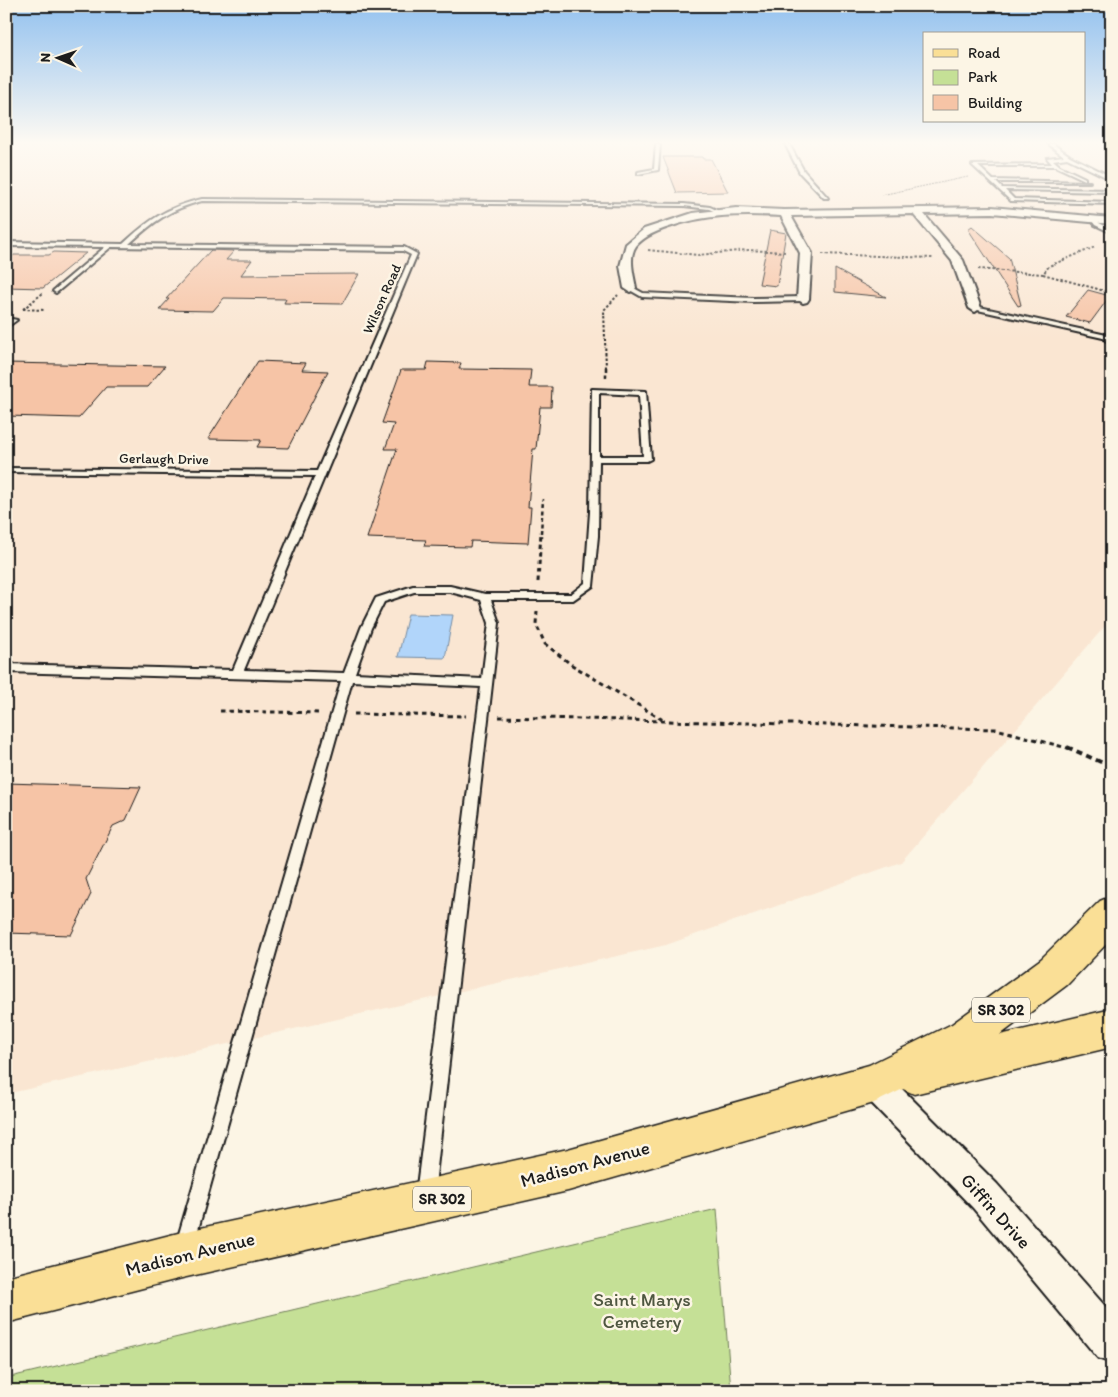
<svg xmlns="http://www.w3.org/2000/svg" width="1118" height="1397" viewBox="0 0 1118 1397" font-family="Itim,sans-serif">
<rect width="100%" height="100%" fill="#fcf5e5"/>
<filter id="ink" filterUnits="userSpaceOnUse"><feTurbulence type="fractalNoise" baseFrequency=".02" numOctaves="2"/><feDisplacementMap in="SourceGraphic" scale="10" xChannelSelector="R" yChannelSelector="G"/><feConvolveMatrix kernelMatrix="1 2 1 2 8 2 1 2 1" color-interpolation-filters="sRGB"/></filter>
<g filter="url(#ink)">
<!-- built -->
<path fill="#fae6d2" d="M 6,144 L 1112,144 L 1112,603 L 1106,625 L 901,862 L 666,945 L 6,1094 Z"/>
<!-- green -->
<path fill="#c5e096" stroke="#707e59" d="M 717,1209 L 731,1391 L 6,1391 L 6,1378 Z"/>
<!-- water -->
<path fill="#b1d5fa" stroke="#758ba1" d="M 408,614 L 453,615 L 445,658 L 398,657 Z"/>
<!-- building -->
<g fill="#f6c4a6" stroke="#1c1c1c">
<path d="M 663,157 L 702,157 L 703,159 L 711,159 L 728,192 L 677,193 Z"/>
<path d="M 972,226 L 1009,258 L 1021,305 L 1018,306 L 968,229 Z"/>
<path d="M 770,230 L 786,233 L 777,286 L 759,284 Z"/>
<path d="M 211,250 L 234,251 L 226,260 L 252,260 L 241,275 L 359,274 L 342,304 L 284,303 L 286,299 L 224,298 L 213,311 L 159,310 L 169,299 L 166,299 Z"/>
<path d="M 54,252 L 86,253 L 43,288 L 6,287 L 6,260 L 14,255 L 49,255 Z"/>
<path d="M 835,269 L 886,297 L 835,292 Z"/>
<path d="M 1088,290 L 1110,296 L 1090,323 L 1066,317 Z"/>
<path d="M 258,361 L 306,363 L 302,370 L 328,371 L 288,448 L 257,447 L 261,440 L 208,439 Z"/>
<path d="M 428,362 L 461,363 L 459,369 L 531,370 L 529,387 L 552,387 L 551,407 L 540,407 L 536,449 L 533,449 L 528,507 L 531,507 L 528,543 L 471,541 L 470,547 L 424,546 L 426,540 L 367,538 L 397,449 L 385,449 L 394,424 L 382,423 L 401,370 L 426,370 Z"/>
<path d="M 6,363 L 165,366 L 147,387 L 106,387 L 79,418 L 6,416 Z"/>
<path d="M 6,783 L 141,787 L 126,820 L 113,826 L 86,879 L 91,894 L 71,935 L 6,933 Z"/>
</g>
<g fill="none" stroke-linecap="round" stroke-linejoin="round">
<defs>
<g id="service">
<path d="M 656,144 L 660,144 L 658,170 L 638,174 L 638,172 L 654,169 Z"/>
<path d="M 785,144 L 789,144 L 804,171 L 828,198 L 824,198 L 800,173 Z"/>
<path d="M 1048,144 L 1053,144 L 1070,156 L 1112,177 L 1112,180 L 1067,158 L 1053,160 L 1060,166 L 1085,178 L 1085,180 L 1055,166 L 978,166 L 993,180 L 1090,182 L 996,182 L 1002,188 L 1112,190 L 1112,192 L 1005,190 L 1014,199 L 1112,202 L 1112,204 L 1011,201 L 972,165 L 1052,164 L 1047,158 L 1064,156 Z"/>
<path d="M 202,199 L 684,204 L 710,207 L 723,213 L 721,214 L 709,209 L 684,206 L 202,201 C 170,209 153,222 129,244 L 404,247 L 417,254 L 244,670 L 344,673 L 361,628 L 376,598 L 413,586 L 450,586 L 485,594 L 571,594 L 585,583 L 590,512 L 592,389 L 646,391 L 651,459 L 647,461 L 599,461 L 598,536 L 593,586 L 573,600 L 491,600 L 499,623 L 434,1194 L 431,1200 L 425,1203 L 419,1200 L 416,1194 L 481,687 L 352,681 L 194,1244 L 191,1250 L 185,1253 L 179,1250 L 176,1244 L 341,681 L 6,672 L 6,664 L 233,670 L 315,476 L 6,472 L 6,468 L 317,471 L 411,255 L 403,251 L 111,247 L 56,293 L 53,291 L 54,290 L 105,247 L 6,246 L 6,242 L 123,244 C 149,220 167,207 202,199 ZM 599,393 L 639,395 L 643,456 L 599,456 ZM 414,592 L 450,592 L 481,600 L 489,623 L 482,679 L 355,673 L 371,628 L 384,602 Z"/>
<path d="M 1090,218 L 1094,218 L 1099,223 L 1112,229 L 1112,233 L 1095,225 Z"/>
<path d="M 628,287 L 632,287 L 643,293 L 753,298 L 803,297 L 806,299 L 803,301 L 753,302 L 642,297 L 628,289 Z"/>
<path d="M 975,306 L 1111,336 L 1112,340 L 973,309 L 973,307 Z"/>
<path d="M 12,319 L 17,320 L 6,328 L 6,323 Z"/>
</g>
<g id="minor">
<path d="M 992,207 L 1112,218 L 1112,224 L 992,213 L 924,214 L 963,260 L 981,308 L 975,312 L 969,308 L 952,261 L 913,214 L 791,216 L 812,253 L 809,299 L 807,302 L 803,303 L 797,299 L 800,253 L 781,216 C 740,214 708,214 669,227 C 657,231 644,236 636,246 C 628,257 634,276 636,288 L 630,292 L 624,288 L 620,266 L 626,244 L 644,229 L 693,213 L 736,208 L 784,210 Z"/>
<path d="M 1112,333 L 1112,342 L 1106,341 L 1104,338 L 1107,334 Z"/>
<path d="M 874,1067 L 885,1072 L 997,1184 L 1112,1314 L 1112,1363 L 1098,1358 L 973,1208 L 863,1094 L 858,1083 L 863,1072 Z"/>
</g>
<path id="primary" d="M 1112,896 L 1112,938 L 1067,985 L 1000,1035 L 1112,1009 L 1112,1047 L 914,1094 L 903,1089 L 874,1103 L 568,1191 L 182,1278 L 6,1323 L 6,1277 L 182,1232 L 568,1149 L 869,1065 L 952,1024 L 1041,959 L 1100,901 Z"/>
</defs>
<!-- service casing -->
<use href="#service" stroke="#1c1c1c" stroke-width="4"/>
<!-- minor casing -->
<use href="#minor" stroke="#1c1c1c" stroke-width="4"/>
<!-- primary casing -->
<use href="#primary" stroke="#1c1c1c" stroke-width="3"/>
<!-- path-far4 -->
<path stroke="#1c1c1c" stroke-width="1" stroke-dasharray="2 1" stroke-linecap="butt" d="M 881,195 L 968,177"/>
<!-- path-far3 -->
<g stroke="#1c1c1c" stroke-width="2" stroke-dasharray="2.5 2" stroke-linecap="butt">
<path d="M 648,250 L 698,255 L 748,250 L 786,252"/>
<path d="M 822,254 L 933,258"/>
<path d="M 978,269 L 1043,274 L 1049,266 L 1095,247"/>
<path d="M 1043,274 L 1112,293"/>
<path d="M 23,309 L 43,293"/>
<path d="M 23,309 L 44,310"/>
<path d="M 606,368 L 604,310 L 618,295"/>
</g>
<!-- path-far2 -->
<g stroke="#1c1c1c" stroke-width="2.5" stroke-dasharray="4 2.5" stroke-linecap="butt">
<path d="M 606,367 L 606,379"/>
<path d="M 541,533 L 543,499"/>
</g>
<!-- path-far1 -->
<g stroke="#1c1c1c" stroke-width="3" stroke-dasharray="4.5 4" stroke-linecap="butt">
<path d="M 538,582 L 541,532"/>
<path d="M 537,611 L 536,624 L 545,644 L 572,665 L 663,720"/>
<path d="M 220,711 L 321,713"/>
<path d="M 354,714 L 466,716"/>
<path d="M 499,717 L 996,729 L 1071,749"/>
</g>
<!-- path -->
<path stroke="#1c1c1c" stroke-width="4" stroke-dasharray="6 4.5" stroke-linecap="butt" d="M 1067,747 L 1112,767"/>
<!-- service -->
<use href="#service" fill="#fcf5e5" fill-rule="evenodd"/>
<!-- minor -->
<use href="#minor" fill="#fcf5e5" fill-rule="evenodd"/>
<!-- primary -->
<use href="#primary" fill="#fadf96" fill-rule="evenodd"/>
</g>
</g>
<!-- sky -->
<linearGradient id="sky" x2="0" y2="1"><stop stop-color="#92c1ef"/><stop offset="0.42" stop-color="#fefaf3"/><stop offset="1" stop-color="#fefaf3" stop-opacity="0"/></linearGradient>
<rect width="1118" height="339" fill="url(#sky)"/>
<g text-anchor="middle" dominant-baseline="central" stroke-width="5" stroke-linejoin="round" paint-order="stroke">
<!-- far-street labels -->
<g font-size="14" fill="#1c1c1c" stroke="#fcf5e5">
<text transform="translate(382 299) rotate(-66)">Wilson Road</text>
<text transform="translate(164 459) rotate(1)">Gerlaugh Drive</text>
</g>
<!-- shield labels -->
<g fill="#fcf5e5" stroke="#5f5d58" stroke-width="1">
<rect x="972" y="997.5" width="58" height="25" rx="4"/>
<rect x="413" y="1186.5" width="58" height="25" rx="4"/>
</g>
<g font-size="15" font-weight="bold" fill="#1c1c1c">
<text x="1001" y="1010">SR 302</text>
<text x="442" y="1199">SR 302</text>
</g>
<!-- near-street labels -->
<g font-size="19" fill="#1c1c1c" stroke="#fcf5e5">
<text transform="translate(585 1164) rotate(-15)">Madison Avenue</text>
<text transform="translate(996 1211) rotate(48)">Giffin Drive</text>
<text transform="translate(190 1254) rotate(-14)">Madison Avenue</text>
</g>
<!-- near-park labels -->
<g font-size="19" fill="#4f5741" stroke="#fcf5e5">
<text x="642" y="1299">Saint Marys<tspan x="642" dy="22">Cemetery</tspan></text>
</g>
</g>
<!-- margin -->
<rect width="1118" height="1397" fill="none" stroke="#fcf5e5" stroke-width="25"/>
<rect x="12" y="12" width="1093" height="1372" fill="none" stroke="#1c1c1c" stroke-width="2" filter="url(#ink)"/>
<!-- legend -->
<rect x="923" y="32" width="162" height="90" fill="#fcf5e5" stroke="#a29e95"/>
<rect x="933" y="49" width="25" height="8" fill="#fadf96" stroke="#a29e95"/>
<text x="968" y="58" font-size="15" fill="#1c1c1c">Road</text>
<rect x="933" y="70" width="25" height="15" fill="#c5e096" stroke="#a29e95"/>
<text x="968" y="82" font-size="15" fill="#1c1c1c">Park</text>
<rect x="933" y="95" width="25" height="15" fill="#f6c4a6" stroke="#a29e95"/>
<text x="968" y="108" font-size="15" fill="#1c1c1c">Building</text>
<!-- north arrow -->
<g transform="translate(58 58) rotate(272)" stroke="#fcf5e5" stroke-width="4" paint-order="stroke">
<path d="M0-4L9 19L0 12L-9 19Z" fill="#1c1c1c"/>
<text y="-8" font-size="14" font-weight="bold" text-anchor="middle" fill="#1c1c1c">N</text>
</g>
</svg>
